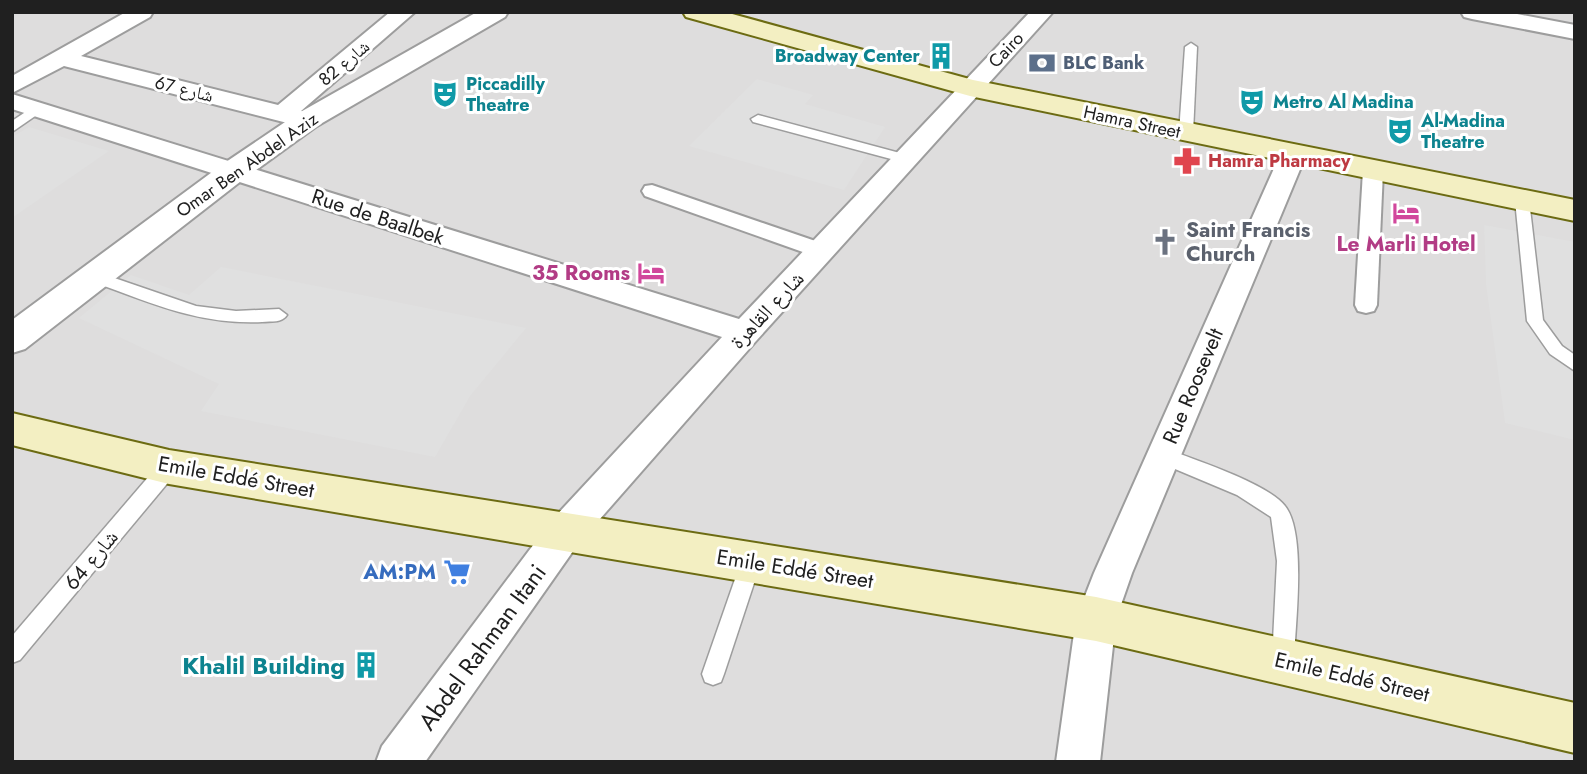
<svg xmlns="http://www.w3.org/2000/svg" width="1587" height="774" viewBox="0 0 1587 774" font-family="Jost,'Noto Naskh Arabic',sans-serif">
<rect width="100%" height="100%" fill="#f0ece8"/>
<!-- residential -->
<rect fill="#dedddd" x="12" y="12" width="1563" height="750"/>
<!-- parking -->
<g fill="#e0e0e0">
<path d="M 757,79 L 813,95 L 805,104 L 885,127 L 844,190 L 689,146 Z"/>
<path d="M 29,127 L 109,151 L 12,218 L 12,137 Z"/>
<path d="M 1484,225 L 1575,242 L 1575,440 L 1505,423 L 1486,285 Z"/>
<path d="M 221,267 L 526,328 L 470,396 L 435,457 L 201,411 L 219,384 L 79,318 L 131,275 L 189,295 Z"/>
</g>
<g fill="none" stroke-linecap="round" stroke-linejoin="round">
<defs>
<g id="service">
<path d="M 1191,43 L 1197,47 L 1193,133 L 1186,137 L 1179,133 L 1185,47 Z"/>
<path d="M 36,105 L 41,106 L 41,112 L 12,132 L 12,121 Z"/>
<path d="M 758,115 L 911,156 L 913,159 L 906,163 L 753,122 L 751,119 Z"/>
<path d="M 1522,195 L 1529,200 L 1543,320 L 1562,346 L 1575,355 L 1575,371 L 1550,354 L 1527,321 L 1515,200 Z"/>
<path d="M 94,271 L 196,306 L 236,311 L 279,309 L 287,315 C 282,323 272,321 262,322 C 197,325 149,302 88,280 L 86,276 Z"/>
<path d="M 1163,448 C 1191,458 1269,484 1285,506 C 1307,533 1295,625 1294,661 L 1291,669 L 1283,672 L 1275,669 L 1272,661 L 1277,561 L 1271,517 L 1237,495 L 1156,461 L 1154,456 L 1156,451 Z"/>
<path d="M 169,459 L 176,461 L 178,467 L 176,473 L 20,660 L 12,663 L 12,636 L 162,461 Z"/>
<path d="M 751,553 L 758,556 L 761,562 L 724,674 L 721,682 L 713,685 L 705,682 L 702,674 L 741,562 L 744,556 Z"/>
</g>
<g id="pedestrian">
<path d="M 1373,165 L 1380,167 L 1383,171 L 1377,305 L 1374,311 L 1366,313 L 1358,311 L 1355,305 L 1363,171 L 1366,167 Z"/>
<path d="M 652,185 L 830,246 L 833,251 L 830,256 L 822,258 L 814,256 L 645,196 L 642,191 L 645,186 Z"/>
</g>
<g id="minor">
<path d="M 126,12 L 153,12 L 150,17 L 81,56 L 278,105 L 390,12 L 415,12 L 301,111 L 316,115 L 320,120 L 316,125 L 307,128 L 64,66 L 12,93 L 12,76 Z"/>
<path d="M 1030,12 L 1053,12 L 756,341 L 578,544 L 425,762 L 376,762 L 382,746 L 552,520 L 722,337 L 12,109 L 12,94 L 739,319 Z"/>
<path d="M 1461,12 L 1507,12 L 1575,25 L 1575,39 L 1472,19 L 1464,17 Z"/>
<path d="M 1293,147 L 1302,149 L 1306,155 L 1132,573 L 1116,619 L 1100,762 L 1056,762 L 1076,619 L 1094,573 L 1280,155 L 1284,149 Z"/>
</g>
<path id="tertiary" d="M 477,12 L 508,12 L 505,17 L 317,126 L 245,178 L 25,349 L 12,353 L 12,320 L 223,164 L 297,114 Z"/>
<g id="secondary">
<path d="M 683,12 L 725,12 L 973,80 L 1575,200 L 1575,221 L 970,96 L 686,17 Z"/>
<path d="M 12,413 L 169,450 L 1096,597 L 1575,703 L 1575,753 L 1096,641 L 169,484 L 12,445 Z"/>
</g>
</defs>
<!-- service casing -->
<use href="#service" stroke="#9d9d9d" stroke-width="3"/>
<!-- pedestrian casing -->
<use href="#pedestrian" stroke="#9d9d9d" stroke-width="4"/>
<!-- minor casing -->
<use href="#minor" stroke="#9d9d9d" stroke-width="4"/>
<!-- tertiary casing -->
<use href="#tertiary" stroke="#9d9d9d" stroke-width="4"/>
<!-- secondary casing -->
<use href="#secondary" stroke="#6c6b12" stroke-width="4"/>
<!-- service -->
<use href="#service" fill="#fff" fill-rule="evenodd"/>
<!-- pedestrian -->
<use href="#pedestrian" fill="#fff" fill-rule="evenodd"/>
<!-- minor -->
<use href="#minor" fill="#fff" fill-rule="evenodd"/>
<!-- tertiary -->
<use href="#tertiary" fill="#fff" fill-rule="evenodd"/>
<!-- secondary -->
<use href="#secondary" fill="#f3efc2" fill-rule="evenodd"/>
</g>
<!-- icons -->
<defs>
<symbol id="building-bare" viewBox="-9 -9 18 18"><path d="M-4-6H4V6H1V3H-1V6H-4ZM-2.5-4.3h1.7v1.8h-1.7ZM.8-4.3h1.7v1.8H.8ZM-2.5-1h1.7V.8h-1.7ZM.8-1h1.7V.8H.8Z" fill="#0f9aa8" stroke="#fff" stroke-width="2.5" paint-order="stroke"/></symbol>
<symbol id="bank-bare" viewBox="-9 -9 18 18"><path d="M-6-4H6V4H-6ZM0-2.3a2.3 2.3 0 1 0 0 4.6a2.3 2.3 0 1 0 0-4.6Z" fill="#5c6f8a" stroke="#fff" stroke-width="2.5" paint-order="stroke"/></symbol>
<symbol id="theatre-bare" viewBox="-9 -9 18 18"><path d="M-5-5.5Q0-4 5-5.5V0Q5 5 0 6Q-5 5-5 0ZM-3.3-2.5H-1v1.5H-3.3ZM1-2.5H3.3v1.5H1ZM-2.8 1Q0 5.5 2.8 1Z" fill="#0f9aa8" stroke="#fff" stroke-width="2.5" paint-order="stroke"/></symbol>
<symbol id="pharmacy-bare" viewBox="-9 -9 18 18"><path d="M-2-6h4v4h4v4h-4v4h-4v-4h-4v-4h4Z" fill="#e0444e" stroke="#fff" stroke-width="2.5" paint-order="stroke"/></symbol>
<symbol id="hotel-bare" viewBox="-9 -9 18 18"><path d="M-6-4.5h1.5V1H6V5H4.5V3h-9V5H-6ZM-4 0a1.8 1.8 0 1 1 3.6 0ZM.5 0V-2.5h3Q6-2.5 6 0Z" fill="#d1479c" stroke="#fff" stroke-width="2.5" paint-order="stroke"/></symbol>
<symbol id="church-bare" viewBox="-9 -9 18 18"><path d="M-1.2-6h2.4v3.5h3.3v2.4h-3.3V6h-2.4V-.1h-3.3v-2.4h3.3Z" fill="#6b7280" stroke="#fff" stroke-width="2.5" paint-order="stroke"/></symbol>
<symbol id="supermarket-bare" viewBox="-9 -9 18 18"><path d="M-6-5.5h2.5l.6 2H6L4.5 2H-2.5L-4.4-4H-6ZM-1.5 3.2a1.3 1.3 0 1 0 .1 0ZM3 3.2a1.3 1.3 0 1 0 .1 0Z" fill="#3f7fe0" stroke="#fff" stroke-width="2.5" paint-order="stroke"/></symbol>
</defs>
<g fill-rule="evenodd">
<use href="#building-bare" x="922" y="37" width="38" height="38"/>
<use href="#bank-bare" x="1023" y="44" width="38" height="38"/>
<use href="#theatre-bare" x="426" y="75" width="38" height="38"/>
<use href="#theatre-bare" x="1233" y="83" width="38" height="38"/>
<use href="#theatre-bare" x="1381" y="112" width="38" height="38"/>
<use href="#pharmacy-bare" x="1168" y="142" width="38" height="38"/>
<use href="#hotel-bare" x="1387" y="194" width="38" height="38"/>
<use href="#church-bare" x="1146" y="223" width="38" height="38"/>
<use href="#hotel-bare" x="632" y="254" width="38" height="38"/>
<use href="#supermarket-bare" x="438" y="553" width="38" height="38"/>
<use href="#building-bare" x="347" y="646" width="38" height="38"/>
</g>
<g text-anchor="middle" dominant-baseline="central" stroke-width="6" stroke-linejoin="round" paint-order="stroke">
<!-- far-street labels -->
<g font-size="18" fill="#202020" stroke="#fff">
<text transform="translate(1006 50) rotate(-46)">Cairo</text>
<text transform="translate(344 63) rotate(-40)">شارع 82</text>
<text transform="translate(184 89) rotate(14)">شارع 67</text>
<text transform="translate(1132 122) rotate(12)">Hamra Street</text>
<text transform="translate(247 165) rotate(-35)">Omar Ben Abdel Aziz</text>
</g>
<!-- far-culture labels -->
<g font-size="18" font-weight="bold" fill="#0d838f" stroke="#fff" text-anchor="start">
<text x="920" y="56" text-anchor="end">Broadway Center</text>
<text x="466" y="84">Piccadilly<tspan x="466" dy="21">Theatre</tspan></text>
<text x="1273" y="102">Metro Al Madina</text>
<text x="1421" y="121">Al-Madina<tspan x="1421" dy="21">Theatre</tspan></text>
</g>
<!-- far-service labels -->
<g font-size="18" font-weight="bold" fill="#4e5e75" stroke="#fff" text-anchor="start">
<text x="1063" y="63">BLC Bank</text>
</g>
<!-- far-health labels -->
<g font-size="18" font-weight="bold" fill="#be3a42" stroke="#fff" text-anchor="start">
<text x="1208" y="161">Hamra Pharmacy</text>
</g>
<!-- street labels -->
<g font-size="21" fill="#202020" stroke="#fff">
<text transform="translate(378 217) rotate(18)">Rue de Baalbek</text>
<text transform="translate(767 310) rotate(-47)">شارع القاهرة</text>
<text transform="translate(1193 386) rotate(-67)">Rue Roosevelt</text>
<text transform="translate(236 477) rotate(10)">Emile Eddé Street</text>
<text transform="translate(91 560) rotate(-50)">شارع 64</text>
<text transform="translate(795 569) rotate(9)">Emile Eddé Street</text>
<text transform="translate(1352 677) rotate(13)">Emile Eddé Street</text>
</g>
<!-- worship labels -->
<g font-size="21" font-weight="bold" fill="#5b616d" stroke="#fff" text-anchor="start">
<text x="1186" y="230">Saint Francis<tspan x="1186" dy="24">Church</tspan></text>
</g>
<!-- hotel labels -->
<g font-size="21" font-weight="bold" fill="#b23c85" stroke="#fff">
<text x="1406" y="244">Le Marli Hotel</text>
<text x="630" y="273" text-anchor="end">35 Rooms</text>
</g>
<!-- shop labels -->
<g font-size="21" font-weight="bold" fill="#366cbe" stroke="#fff" text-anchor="end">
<text x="436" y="572">AM:PM</text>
</g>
<!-- near-street labels -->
<g font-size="24" fill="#202020" stroke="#fff">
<text transform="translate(482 647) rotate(-54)">Abdel Rahman Itani</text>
</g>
<!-- near-culture labels -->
<g font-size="24" font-weight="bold" fill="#0d838f" stroke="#fff" text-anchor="end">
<text x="345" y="665">Khalil Building</text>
</g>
</g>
<!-- border -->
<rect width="1587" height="774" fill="none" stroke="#202020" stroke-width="28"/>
</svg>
